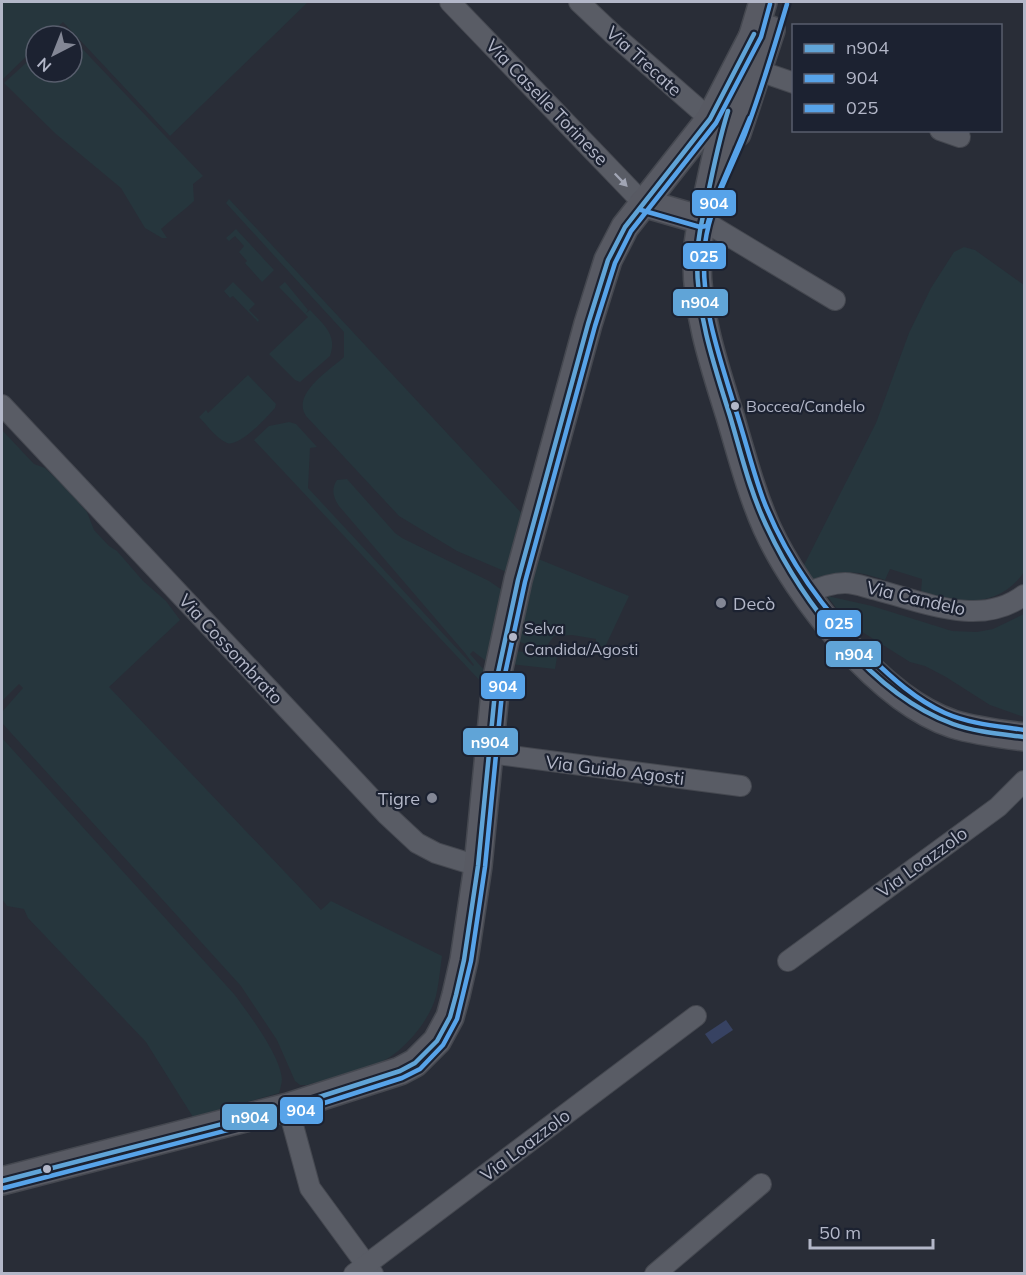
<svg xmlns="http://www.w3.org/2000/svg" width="1026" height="1275" viewBox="0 0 1026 1275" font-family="Mulish,sans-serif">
<rect width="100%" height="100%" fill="#292d37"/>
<!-- green -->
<g fill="#26363d">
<path d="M 2,2 L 308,2 L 170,136 L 63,22 L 48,36 L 36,36 L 36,47 L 3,79 L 2,78 Z"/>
<path d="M 72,38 L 203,176 L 193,184 L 194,201 C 183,211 172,219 161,229 L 167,238 L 162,238 L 145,228 L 121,188 L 56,134 L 4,83 L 36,54 L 36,72 L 72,72 Z"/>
<path d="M 229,199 L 528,520 L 509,573 L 457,551 L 399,516 L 306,416 C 291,394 330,370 344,357 L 344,332 L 226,203 Z"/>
<path d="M 236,229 L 274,270 L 262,282 L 245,263 L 247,261 L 239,252 L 244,246 L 235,236 L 229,241 L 226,238 Z"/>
<path d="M 964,247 L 975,250 L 1024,285 L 1024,572 C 1000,608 958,605 921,592 L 922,579 L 890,569 L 885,580 C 855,571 846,567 818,587 L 802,569 L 876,423 L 909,333 L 931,288 L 954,252 Z"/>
<path d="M 233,282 L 255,304 L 249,310 L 259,320 L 258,322 L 233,296 L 230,298 L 224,291 Z"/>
<path d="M 285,282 L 308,310 L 306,313 L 310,310 C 323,324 338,335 330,356 L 300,382 L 295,380 L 269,354 L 308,317 L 279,287 Z"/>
<path d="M 248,375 L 276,404 L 275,408 C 267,417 239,448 227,443 C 216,438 207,425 199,417 L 206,410 L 208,413 Z"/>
<path d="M 289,422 L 296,424 L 317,447 L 310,448 L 308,488 L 473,666 L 474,665 L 465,653 L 339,506 C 333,497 331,489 337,480 L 347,479 L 395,533 L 402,538 L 489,581 L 502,590 L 503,601 L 486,661 L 473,651 L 470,654 L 484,670 L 484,685 L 254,440 L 269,426 Z"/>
<path d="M 2,430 L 34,464 L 45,468 L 67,489 L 87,512 L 94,530 L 109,546 L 117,551 L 143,581 L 166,601 L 180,620 L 109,687 L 321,910 L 331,901 L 442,956 C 440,969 439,983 436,996 C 429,1022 402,1054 377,1064 C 355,1073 330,1079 307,1085 L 300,1085 L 295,1081 L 277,1040 L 241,986 L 2,723 L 2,712 L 23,688 L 19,684 L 2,701 Z"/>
<path d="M 536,558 L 629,596 L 605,647 L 596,645 L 596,639 L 572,635 L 554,636 L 545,648 L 538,648 L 514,640 Z"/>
<path d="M 827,596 L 872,606 L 952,631 L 977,632 L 993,629 L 1024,614 L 1024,717 L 990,705 L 946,677 L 925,666 L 910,662 L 848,623 Z"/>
<path d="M 517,651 L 557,657 L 555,669 L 510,664 L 511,652 Z"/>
<path d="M 2,738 L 234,994 C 249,1014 280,1055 282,1079 C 282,1083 280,1089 279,1093 L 193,1117 L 146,1042 L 28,918 L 24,909 L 7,906 L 2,899 Z"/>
</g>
<!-- water -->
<path fill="#374262" d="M 726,1020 L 733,1030 L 712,1044 L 705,1034 Z"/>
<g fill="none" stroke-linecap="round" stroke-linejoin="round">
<defs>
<g id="street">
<path d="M 450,2 L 643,203"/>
<path d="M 579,2 L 614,35 L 710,119"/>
<path d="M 759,71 L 794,83"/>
<path d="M 940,130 L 960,137"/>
<path d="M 702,220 L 835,300"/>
<path d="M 2,405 L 387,815 L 417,843 L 436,853 L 478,866"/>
<path d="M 805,594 C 818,588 831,583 845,583 C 856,583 867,588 877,590 C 924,602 981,628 1024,595"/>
<path d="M 489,753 L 741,786"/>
<path d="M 788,961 L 998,807 L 1024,781"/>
<path d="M 288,1107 L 310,1188 L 373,1274"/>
<path d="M 354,1274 L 696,1016"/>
<path d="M 655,1274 L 761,1184"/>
</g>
<g id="secondary">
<path d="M 748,52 L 763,2"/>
<path d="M 731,103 C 720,134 714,166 707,199 C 702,220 697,240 697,262 C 697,315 714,365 730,416 C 741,453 751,492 767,528 C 798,596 880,700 953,724 C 976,731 1001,734 1024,737"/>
<path d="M 737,133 L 771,30"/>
<path d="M 643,203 L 702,220"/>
<path d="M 2,1181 L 288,1107 L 400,1071 L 415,1063 L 437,1041 L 450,1017 L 456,995 L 464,960 L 478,866 L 496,682 L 518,580 L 588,324 L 608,260 L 625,227 L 710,119 L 754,34"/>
</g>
</defs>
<!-- street casing -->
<use href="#street" stroke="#454850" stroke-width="22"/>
<!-- secondary casing -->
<use href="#secondary" stroke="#454850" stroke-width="30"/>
<!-- street -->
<use href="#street" stroke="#595c65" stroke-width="20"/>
<!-- secondary -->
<use href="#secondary" stroke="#585a63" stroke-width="27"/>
<defs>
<g id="bus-1">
<path d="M 728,111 C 719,140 713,169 707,199 C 702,220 697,240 697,261 C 697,315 714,365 730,416 C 741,453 750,492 767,527 C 802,602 873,695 953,724 C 975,732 1001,734 1024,737"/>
<path d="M 2,1181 L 288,1107 L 400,1071 L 415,1063 L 437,1041 L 450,1017 L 456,995 L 464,960 L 478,866 L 496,682 L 518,580 L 588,324 L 608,260 L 625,227 L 710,119 L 754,34"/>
</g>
<g id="bus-2">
<path d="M 641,210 L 700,227 L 707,226 L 713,205 L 750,118"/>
<path d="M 4,1188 L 290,1114 L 402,1078 L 420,1069 L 443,1045 L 457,1019 L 471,961 L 485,867 L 503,683 L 525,582 L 595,326 L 615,263 L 631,231 L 716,123 L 761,37 L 770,4"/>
</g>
<path id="bus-3" d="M 787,4 C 774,48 761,91 745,134 C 731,170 710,205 705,244 C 699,301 719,355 735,408 C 745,438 752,469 763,499 C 786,559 824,611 869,656 C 892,678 916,700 945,713 C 970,724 998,726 1024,730"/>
</defs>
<!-- bus-1 casing -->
<use href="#bus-1" stroke="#1c2231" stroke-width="9"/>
<!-- bus-2 casing -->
<use href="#bus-2" stroke="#1c2231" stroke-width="9"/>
<!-- bus-3 casing -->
<use href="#bus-3" stroke="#1c2231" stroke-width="9"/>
<!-- bus-1 -->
<use href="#bus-1" stroke="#60a4d7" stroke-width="4.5"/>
<!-- bus-2 -->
<use href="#bus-2" stroke="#57a3e9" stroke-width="4.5"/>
<!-- bus-3 -->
<use href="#bus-3" stroke="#57a3e9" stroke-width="4.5"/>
</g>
<!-- one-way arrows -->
<defs><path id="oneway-solid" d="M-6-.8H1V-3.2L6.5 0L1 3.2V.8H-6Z" transform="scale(1.5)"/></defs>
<use fill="#a1a5b4" href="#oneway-solid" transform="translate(621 180) rotate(46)"/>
<!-- markers -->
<g fill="#b3b7c8" stroke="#1c2231" stroke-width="2">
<circle cx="735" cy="406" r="5"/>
<circle cx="513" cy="637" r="5"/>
<circle cx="47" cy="1169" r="5"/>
</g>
<g fill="#838795" stroke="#1c2231" stroke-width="2">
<circle cx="721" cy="603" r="6"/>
<circle cx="432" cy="798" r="6"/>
</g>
<g text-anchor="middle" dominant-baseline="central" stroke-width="4.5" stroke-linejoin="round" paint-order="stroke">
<!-- bus labels -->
<g font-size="16" fill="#b3b7c8" stroke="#1c2231" text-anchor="start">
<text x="746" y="406">Boccea/Candelo</text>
<text x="524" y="628">Selva<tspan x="524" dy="21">Candida/Agosti</tspan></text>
</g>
<!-- street labels -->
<g font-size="18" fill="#b3b7c8" stroke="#1c2231">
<text transform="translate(644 61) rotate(42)">Via Trecate</text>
<text transform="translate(547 102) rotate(46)">Via Caselle Torinese</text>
<text transform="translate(916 598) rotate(13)">Via Candelo</text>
<text transform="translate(231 649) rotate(47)">Via Cossombrato</text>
<text transform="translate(615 770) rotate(7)">Via Guido Agosti</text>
<text transform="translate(922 862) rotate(-36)">Via Loazzolo</text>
<text transform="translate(525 1145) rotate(-37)">Via Loazzolo</text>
</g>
<!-- poi labels -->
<g font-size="18" fill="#b3b7c8" stroke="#1c2231" text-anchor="start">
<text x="733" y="603">Decò</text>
<text x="420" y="798" text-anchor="end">Tigre</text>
</g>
</g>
<g stroke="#1c2231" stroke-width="2">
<rect x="691" y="189" width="46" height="28" rx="6" fill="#57a3e9"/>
<rect x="682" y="242" width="45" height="28" rx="6" fill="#57a3e9"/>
<rect x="672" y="288" width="57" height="29" rx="6" fill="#60a4d7"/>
<rect x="816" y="609" width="46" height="29" rx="6" fill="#57a3e9"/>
<rect x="825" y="640" width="57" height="28" rx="6" fill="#60a4d7"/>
<rect x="480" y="672" width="46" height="28" rx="6" fill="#57a3e9"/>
<rect x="462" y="727" width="57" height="29" rx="6" fill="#60a4d7"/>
<rect x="279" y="1096" width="45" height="29" rx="6" fill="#57a3e9"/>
<rect x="221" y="1103" width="57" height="28" rx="6" fill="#60a4d7"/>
</g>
<g font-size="16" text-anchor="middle" font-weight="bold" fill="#fff">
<text x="714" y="209">904</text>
<text x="704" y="262">025</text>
<text x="700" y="308">n904</text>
<text x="839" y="629">025</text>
<text x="854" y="660">n904</text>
<text x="503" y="692">904</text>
<text x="490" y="748">n904</text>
<text x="301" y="1116">904</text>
<text x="250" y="1123">n904</text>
</g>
<!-- border -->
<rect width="1026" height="1275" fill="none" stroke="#b3b7c8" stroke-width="6"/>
<!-- legend -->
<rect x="792" y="24" width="210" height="108" fill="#1c2231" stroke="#585e6d" stroke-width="1.5"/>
<rect x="804" y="44" width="30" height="9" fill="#60a4d7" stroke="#585e6d" stroke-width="1.5"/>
<text x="846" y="54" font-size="18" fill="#b3b7c8">n904</text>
<rect x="804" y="74" width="30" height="9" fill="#57a3e9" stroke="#585e6d" stroke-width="1.5"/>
<text x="846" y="84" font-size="18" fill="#b3b7c8">904</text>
<rect x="804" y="104" width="30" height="9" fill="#57a3e9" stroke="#585e6d" stroke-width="1.5"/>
<text x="846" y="114" font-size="18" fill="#b3b7c8">025</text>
<!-- north arrow -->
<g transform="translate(54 54) rotate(222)"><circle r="28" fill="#1c2231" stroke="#585e6d" stroke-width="1.5"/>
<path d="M0-4.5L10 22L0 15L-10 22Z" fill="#838795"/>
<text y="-9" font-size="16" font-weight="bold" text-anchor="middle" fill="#b3b7c8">N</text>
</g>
<!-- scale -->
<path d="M810 1239v9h123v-9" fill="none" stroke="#b3b7c8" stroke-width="3"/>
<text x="819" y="1239" font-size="18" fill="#b3b7c8" stroke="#1c2231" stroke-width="4.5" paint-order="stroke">50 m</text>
</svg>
